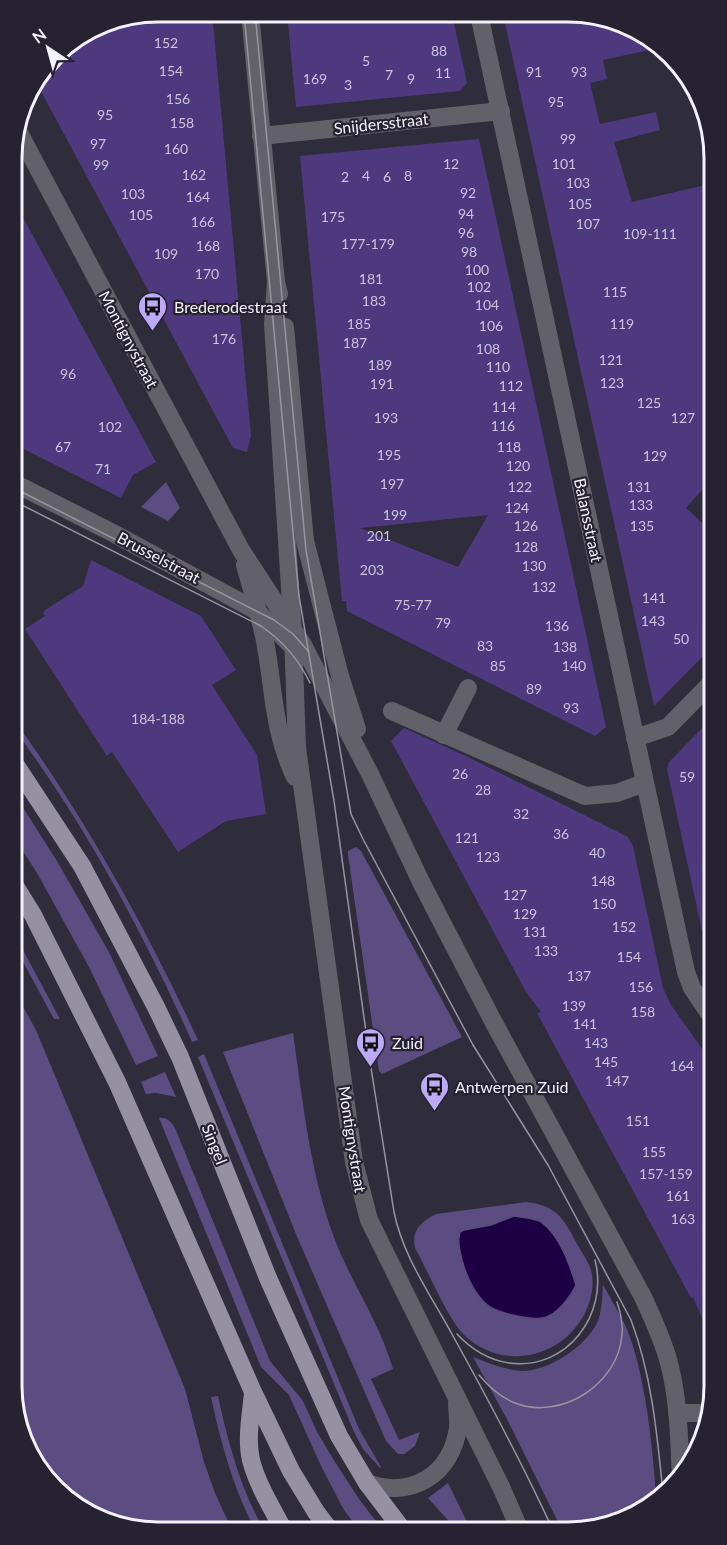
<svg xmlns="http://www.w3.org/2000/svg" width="727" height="1545" viewBox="0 0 727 1545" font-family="Lato,sans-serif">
<rect width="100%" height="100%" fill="#2f2c3c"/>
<!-- green -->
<g fill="#5b4d81">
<path d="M 166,482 L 180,508 L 168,521 L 141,507 Z"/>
<path d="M 15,721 C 87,821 146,928 198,1040 L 192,1042 C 144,934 86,826 15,730 Z"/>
<path d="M 15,795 L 57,861 L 110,954 L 158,1056 L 136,1065 L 89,967 L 37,873 L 15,839 Z"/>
<path d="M 356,847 L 361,851 L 462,1037 L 382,1074 L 379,1071 L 348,855 L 348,851 Z"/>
<path d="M 16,937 L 60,1019 L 54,1019 L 16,949 Z"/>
<path d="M 16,994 L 36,1030 L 185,1389 L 204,1462 L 215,1493 L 232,1530 L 131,1530 L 62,1496 L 17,1424 Z"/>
<path d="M 293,1033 C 303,1102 310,1174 335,1240 C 352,1284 380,1323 393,1369 L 371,1379 L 399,1440 L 420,1432 L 415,1446 L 404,1454 L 398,1454 L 386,1441 L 298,1239 L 223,1052 Z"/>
<path d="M 204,1054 L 359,1429 L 381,1467 L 380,1468 L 363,1449 L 354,1432 L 198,1057 Z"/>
<path d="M 165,1072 L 176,1097 L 156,1093 L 146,1094 L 141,1082 Z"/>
<path d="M 159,1118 C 167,1117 171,1122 175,1128 L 270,1361 L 303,1401 L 317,1432 L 335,1462 L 359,1499 L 382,1529 L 358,1529 L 344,1510 L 322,1468 L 289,1395 L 261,1367 Z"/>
<path d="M 526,1202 C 555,1205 563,1217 576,1242 C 581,1251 588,1261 591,1270 C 595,1284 591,1302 584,1315 C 560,1359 502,1371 464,1335 C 448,1319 427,1269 415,1248 C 411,1230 421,1222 436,1214 Z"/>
<path d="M 603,1285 C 611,1299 619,1313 626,1327 C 645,1371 653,1448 656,1497 L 606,1528 L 561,1528 L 508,1421 L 473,1357 C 489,1363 505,1370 522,1371 C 550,1371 590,1344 599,1318 C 602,1308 602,1296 603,1285 Z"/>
<path d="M 218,1396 C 228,1442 240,1488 264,1530 L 255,1530 C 233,1487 221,1444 211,1397 Z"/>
<path d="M 448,1483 L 470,1528 L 470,1529 L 456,1529 L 428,1498 Z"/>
</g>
<!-- water -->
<path fill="#1d0043" stroke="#5e497a" stroke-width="1.5" d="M 514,1216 C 522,1217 535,1218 541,1222 C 560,1236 569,1263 576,1285 C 571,1296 560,1310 549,1316 C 537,1323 496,1313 486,1304 C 474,1293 466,1275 462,1260 C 460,1251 457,1241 460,1232 L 464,1230 L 491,1225 Z"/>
<!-- building -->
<g fill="#4e397f" fill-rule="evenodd">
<path d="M 159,12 L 212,12 L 251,436 L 247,452 L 233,448 L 36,82 L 62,49 L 103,23 Z"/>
<path d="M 287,13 L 452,14 L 467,83 L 460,91 L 296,107 Z"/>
<path d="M 503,14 L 596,15 L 663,47 L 603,60 L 607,79 L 590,83 L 600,124 L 656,112 L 660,130 L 614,142 L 632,202 L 710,184 L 711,480 L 686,508 L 711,531 L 712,647 L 654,706 Z"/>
<path d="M 479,139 L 606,727 L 595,736 L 347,611 L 346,601 L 342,601 L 300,156 ZM 488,515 L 458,567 L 360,528 Z"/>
<path d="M 13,199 L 156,462 L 133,475 L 121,498 L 14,444 Z"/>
<path d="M 91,560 L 201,616 L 236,670 L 212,685 L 257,755 L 266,814 L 226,821 L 178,852 L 112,752 L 107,756 L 25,629 L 45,616 L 43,613 L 45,610 L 83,586 Z"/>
<path d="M 712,718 L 713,930 L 702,931 L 667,769 L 669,762 Z"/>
<path d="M 404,728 L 468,757 L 628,837 L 633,846 L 663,988 L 671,1005 L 713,1064 L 714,1346 L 693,1297 L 691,1298 L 537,1013 L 541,1012 L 526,992 L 391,741 Z"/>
</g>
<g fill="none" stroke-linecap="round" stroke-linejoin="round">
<!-- minor -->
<g stroke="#626169" stroke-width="18">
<path d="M 250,13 L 276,282 L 279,294"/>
<path d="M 479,14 L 686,972 L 692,988 L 713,1019"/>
<path d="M 17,129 L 241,550 L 303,645 L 370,774 L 421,882 L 494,1023 L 643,1297 C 653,1319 663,1340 669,1363 C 679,1401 679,1440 681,1479"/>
<path d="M 261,136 L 501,111"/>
<path d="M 276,282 L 273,324 L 293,634 L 297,748 L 354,1162 L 369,1220 L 502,1489 L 519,1528"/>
<path d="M 285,327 L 305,541 L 340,676 L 357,729"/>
<path d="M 14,483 L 111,532 L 257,611 L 297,651"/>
<path d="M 245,565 C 252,590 260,616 265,641 C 274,689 273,732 295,777"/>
<path d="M 392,711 L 585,796 L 617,793 L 644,783"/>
<path d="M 444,735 L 468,688"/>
<path d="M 635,738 L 668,727 L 712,682"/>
<path d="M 677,1413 L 711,1413"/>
<path d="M 367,1483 C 411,1499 451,1475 458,1428 C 459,1420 457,1411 457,1404"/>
</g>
<!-- major -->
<g stroke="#9591a2" stroke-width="18">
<path d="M 15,764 L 82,866 L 156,1007 L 180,1057 L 268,1278 L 339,1436 L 367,1483 L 402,1529"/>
<path d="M 15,886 L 33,915 L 117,1082 L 253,1392 L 291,1471 L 316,1512 L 329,1529"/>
<path d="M 253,1393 C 251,1415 246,1439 251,1460 C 257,1484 272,1508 283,1529"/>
</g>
<!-- tram -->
<g stroke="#9794a1" stroke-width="1.5">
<path d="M 244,13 L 299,596 L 334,801 L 371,1068 L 394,1212 C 403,1257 432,1297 453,1336 C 488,1399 522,1463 552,1528"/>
<path d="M 255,13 L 306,550 L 351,814 L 363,839 L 473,1045 L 548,1165 L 631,1320 C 652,1376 657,1434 663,1493"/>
<path d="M 14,488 L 274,620 L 293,634 L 309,652"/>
<path d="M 14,501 L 261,626 C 283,641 299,660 310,683"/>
<path d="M 457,1334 C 471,1349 489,1360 509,1363 C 567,1371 609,1314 595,1260"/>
<path d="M 479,1375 C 489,1387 500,1397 515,1403 C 561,1421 619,1384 622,1334 C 623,1324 620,1311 617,1302"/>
</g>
</g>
<!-- icons -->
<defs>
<symbol id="bus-pin" viewBox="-11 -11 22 30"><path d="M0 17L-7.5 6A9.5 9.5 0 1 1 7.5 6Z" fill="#bcaaf6" stroke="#262231"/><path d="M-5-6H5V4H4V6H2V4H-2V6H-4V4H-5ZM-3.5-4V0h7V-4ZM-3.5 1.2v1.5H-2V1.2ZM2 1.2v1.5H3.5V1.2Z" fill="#111"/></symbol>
</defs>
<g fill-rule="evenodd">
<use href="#bus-pin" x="136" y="290" width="33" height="45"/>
<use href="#bus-pin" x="354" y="1026" width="33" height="45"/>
<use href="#bus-pin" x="418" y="1070" width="33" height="45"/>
</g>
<g text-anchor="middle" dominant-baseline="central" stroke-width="4.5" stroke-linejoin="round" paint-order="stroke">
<!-- number labels -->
<g font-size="14" fill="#cac4dd">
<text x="166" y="42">152</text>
<text x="439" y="50">88</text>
<text x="366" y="60">5</text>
<text x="171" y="70">154</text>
<text x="534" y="71">91</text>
<text x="579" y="71">93</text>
<text x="443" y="72">11</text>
<text x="389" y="74">7</text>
<text x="315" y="78">169</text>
<text x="411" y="78">9</text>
<text x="348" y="84">3</text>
<text x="178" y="98">156</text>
<text x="556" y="101">95</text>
<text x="105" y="114">95</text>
<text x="182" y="122">158</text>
<text x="568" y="138">99</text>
<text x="98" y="143">97</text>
<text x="176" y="148">160</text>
<text x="451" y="163">12</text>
<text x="564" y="163">101</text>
<text x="101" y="164">99</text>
<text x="194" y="174">162</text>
<text x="366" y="175">4</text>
<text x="408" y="175">8</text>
<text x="345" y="176">2</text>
<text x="387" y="176">6</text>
<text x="578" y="182">103</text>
<text x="468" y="192">92</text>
<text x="133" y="193">103</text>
<text x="198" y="196">164</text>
<text x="580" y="203">105</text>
<text x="466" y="213">94</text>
<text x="141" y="214">105</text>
<text x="333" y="216">175</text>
<text x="203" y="221">166</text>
<text x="588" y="223">107</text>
<text x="466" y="232">96</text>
<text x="650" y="233">109-111</text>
<text x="368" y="243">177-179</text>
<text x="208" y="245">168</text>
<text x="469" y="251">98</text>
<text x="166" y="253">109</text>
<text x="477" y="269">100</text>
<text x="207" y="273">170</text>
<text x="371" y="278">181</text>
<text x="479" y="286">102</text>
<text x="615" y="291">115</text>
<text x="374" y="300">183</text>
<text x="487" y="304">104</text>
<text x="359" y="323">185</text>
<text x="622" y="323">119</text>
<text x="491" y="325">106</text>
<text x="224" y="338">176</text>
<text x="355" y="342">187</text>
<text x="488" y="348">108</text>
<text x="611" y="359">121</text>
<text x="380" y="364">189</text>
<text x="498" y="366">110</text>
<text x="68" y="373">96</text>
<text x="612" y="382">123</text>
<text x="382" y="383">191</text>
<text x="511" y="385">112</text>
<text x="649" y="402">125</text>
<text x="504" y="406">114</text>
<text x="386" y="417">193</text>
<text x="683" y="417">127</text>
<text x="503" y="425">116</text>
<text x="110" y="426">102</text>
<text x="63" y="446">67</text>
<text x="509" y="446">118</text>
<text x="389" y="454">195</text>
<text x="655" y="455">129</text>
<text x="518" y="465">120</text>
<text x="103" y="468">71</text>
<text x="392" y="483">197</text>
<text x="520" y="486">122</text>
<text x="639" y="486">131</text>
<text x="641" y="504">133</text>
<text x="517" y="507">124</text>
<text x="395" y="514">199</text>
<text x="526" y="525">126</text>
<text x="642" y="525">135</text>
<text x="379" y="535">201</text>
<text x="526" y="546">128</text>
<text x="534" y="565">130</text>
<text x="372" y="569">203</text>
<text x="544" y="586">132</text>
<text x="654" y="597">141</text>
<text x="413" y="604">75-77</text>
<text x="653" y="620">143</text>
<text x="443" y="622">79</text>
<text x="557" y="625">136</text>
<text x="681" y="638">50</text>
<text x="485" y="645">83</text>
<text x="565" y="646">138</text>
<text x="498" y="665">85</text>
<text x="574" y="665">140</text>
<text x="534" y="688">89</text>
<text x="571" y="707">93</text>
<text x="158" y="718">184-188</text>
<text x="460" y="773">26</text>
<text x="687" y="776">59</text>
<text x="483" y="789">28</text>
<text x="521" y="813">32</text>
<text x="561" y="833">36</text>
<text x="467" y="837">121</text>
<text x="597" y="852">40</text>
<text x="488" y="856">123</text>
<text x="603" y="880">148</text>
<text x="515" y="894">127</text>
<text x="604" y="903">150</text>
<text x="525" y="913">129</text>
<text x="624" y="926">152</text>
<text x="535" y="931">131</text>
<text x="546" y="950">133</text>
<text x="629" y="956">154</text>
<text x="579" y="975">137</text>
<text x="641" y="986">156</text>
<text x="574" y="1005">139</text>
<text x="643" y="1011">158</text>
<text x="585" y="1023">141</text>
<text x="596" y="1042">143</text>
<text x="606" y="1061">145</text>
<text x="682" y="1065">164</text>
<text x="617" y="1080">147</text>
<text x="638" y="1120">151</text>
<text x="654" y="1151">155</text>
<text x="666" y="1173">157-159</text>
<text x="678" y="1195">161</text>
<text x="683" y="1218">163</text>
</g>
<!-- street labels -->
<g font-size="16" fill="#f4f2fc" stroke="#262231">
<text transform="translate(381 123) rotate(-6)">Snijdersstraat</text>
<text transform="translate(129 339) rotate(62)">Montignystraat</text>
<text transform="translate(589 520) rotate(78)">Balansstraat</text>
<text transform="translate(159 557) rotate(28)">Brusselstraat</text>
<text transform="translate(353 1139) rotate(81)">Montignystraat</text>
<text transform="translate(215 1144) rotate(68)">Singel</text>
</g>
<!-- poi labels -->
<g font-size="16" fill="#f4f2fc" stroke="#262231" text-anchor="start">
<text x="174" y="306">Brederodestraat</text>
<text x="392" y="1042">Zuid</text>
<text x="455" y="1086">Antwerpen Zuid</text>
</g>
</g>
<!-- crop -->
<path d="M0 0H727V1545H0ZM158 22H568A136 136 0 0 1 704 158V1386A136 136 0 0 1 568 1522H158A136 136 0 0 1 22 1386V158A136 136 0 0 1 158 22Z" fill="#262231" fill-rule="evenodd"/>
<path fill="none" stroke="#f4f2fc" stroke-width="3" d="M158 22H568A136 136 0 0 1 704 158V1386A136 136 0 0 1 568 1522H158A136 136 0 0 1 22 1386V158A136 136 0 0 1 158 22Z"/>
<!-- north arrow -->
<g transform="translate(48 48) rotate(324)" stroke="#262231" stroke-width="4.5" paint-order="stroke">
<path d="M0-4.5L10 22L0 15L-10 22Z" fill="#f4f2fc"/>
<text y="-9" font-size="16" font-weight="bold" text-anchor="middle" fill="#f4f2fc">N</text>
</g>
</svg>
